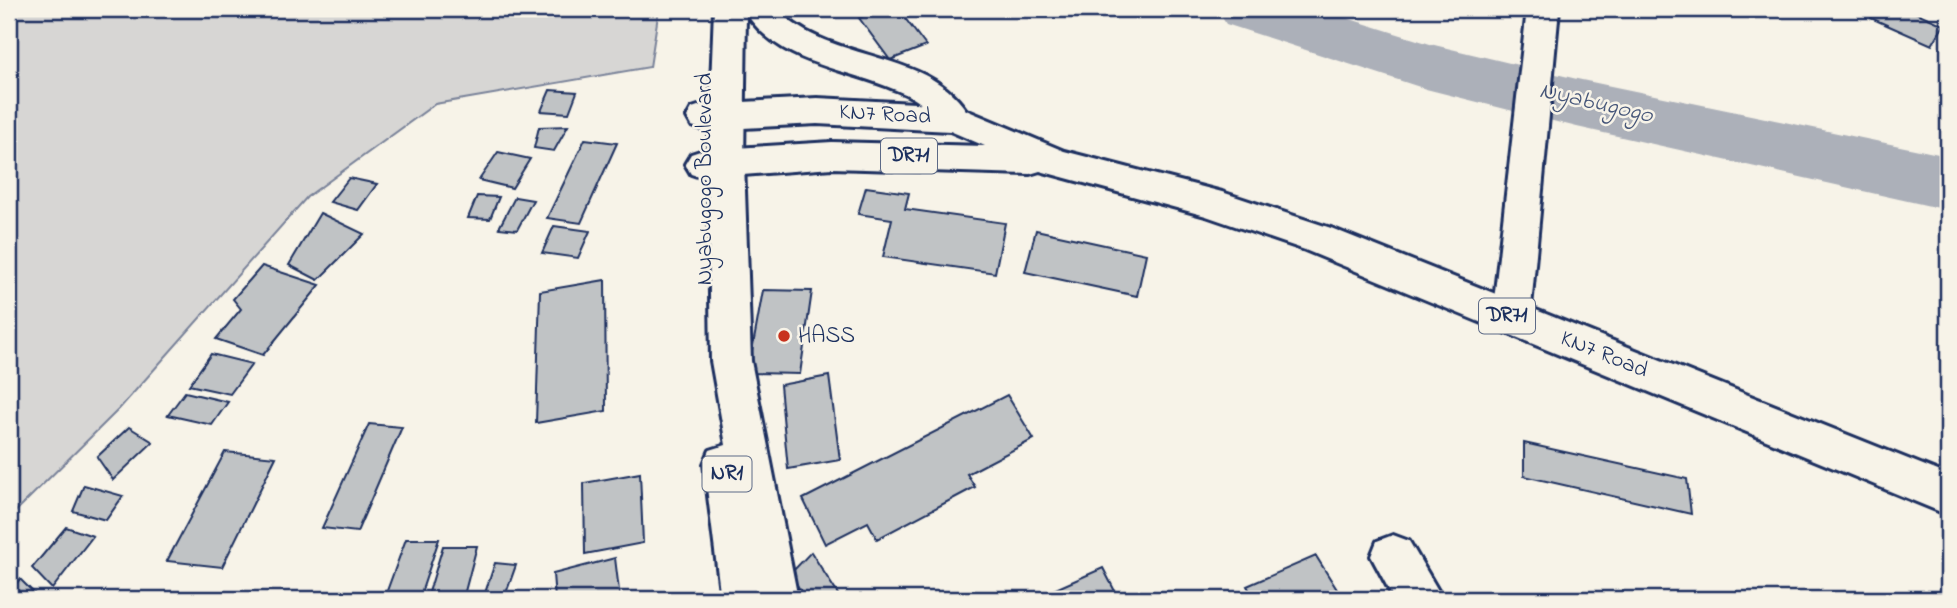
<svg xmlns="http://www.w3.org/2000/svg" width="1957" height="608" viewBox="0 0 1957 608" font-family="'Indie Flower',sans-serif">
<rect width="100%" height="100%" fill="#f7f3e8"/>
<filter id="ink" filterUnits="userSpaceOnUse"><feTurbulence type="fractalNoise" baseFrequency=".0143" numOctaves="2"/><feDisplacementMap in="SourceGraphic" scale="14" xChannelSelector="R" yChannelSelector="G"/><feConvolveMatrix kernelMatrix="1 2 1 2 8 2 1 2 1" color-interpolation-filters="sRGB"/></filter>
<g filter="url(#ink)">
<!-- green -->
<path fill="#d7d6d4" stroke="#798299" stroke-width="2" d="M 9,9 L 659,9 L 650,67 L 435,104 L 307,197 L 120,408 L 9,518 Z"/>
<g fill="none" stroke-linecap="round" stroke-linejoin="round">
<!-- river -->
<path fill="#acb0b9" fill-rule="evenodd" d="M 1217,9 L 1318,9 L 1430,44 L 1577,79 L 1948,156 L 1948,210 L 1577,127 L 1426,89 L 1226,24 Z"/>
</g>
<!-- building -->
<g fill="#c0c3c5" stroke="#1b2f5e" stroke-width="2">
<path d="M 882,9 L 898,9 L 926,46 L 890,60 L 859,18 Z"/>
<path d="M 1877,9 L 1908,9 L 1944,25 L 1932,45 L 1871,18 Z"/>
<path d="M 550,90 L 577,92 L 569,113 L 541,111 Z"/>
<path d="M 568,126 L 554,151 L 534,148 L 539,127 Z"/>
<path d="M 585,139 L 617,143 L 581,223 L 547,218 Z"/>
<path d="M 498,152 L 530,159 L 512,188 L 479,180 Z"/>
<path d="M 349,178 L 377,184 L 358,210 L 330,202 Z"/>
<path d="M 866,187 L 909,193 L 905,209 L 1005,223 L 995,273 L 883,257 L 892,219 L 858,214 Z"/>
<path d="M 477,196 L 499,197 L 490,219 L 468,218 Z"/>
<path d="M 515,197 L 533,200 L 517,230 L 499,228 Z"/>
<path d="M 320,213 L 364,234 L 318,280 L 289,265 Z"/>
<path d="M 554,226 L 590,231 L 578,258 L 542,253 Z"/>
<path d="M 1036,230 L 1146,254 L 1137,296 L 1025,272 Z"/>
<path d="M 262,266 L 320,285 L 263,355 L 216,339 L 241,309 L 233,299 Z"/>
<path d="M 605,280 L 606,411 L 536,423 L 540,291 Z"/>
<path d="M 763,290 L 812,291 L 800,374 L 748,373 Z"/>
<path d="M 211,354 L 252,364 L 230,394 L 189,385 Z"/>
<path d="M 829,376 L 840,460 L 788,469 L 780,385 Z"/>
<path d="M 185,392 L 228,402 L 212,425 L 168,415 Z"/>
<path d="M 1007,395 L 1034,439 L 967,474 L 975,487 L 877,539 L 868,522 L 825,544 L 803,499 Z"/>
<path d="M 369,424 L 402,427 L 357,532 L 322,528 Z"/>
<path d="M 129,427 L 153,442 L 113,480 L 97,457 Z"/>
<path d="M 1524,443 L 1687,479 L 1691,514 L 1524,476 Z"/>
<path d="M 225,452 L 276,457 L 222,567 L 167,561 Z"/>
<path d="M 640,473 L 643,543 L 585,554 L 584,483 Z"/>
<path d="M 84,485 L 123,496 L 106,520 L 73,511 Z"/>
<path d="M 66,527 L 93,536 L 52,589 L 32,568 Z"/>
<path d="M 406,539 L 439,539 L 419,599 L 384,599 Z"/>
<path d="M 443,546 L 477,546 L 463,599 L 427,599 Z"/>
<path d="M 811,552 L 841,599 L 806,599 L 790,574 Z"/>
<path d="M 1316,556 L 1343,599 L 1255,599 L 1247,586 Z"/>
<path d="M 615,558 L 620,599 L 555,599 L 553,574 Z"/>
<path d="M 495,563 L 516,565 L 504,599 L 483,599 Z"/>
<path d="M 1103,568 L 1119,599 L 1033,599 Z"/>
<path d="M 20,579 L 40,599 L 9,599 L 9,592 Z"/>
</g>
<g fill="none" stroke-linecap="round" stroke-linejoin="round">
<defs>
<g id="minor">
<path d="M 1527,9 L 1559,9 L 1530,318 L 1525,330 L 1511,334 L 1497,330 L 1492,318 Z"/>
<path d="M 1393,535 L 1409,541 L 1443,599 L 1394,599 L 1371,556 L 1377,541 Z"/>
</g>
<path id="major" d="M 817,98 L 954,105 L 1064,151 L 1222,192 L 1331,228 L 1948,475 L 1948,515 L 1305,250 L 1206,216 L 1040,171 L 1030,174 L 832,168 L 703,178 L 691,174 L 685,164 L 691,154 L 703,150 L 832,142 L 985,146 L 950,131 L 817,124 L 704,130 L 692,126 L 687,117 L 692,108 L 704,104 Z"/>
<path id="highway" d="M 714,9 L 777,9 C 830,66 931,46 971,118 L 966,127 C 940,135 937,116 919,102 C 913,97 903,93 896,90 C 843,67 780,65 746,13 L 744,162 L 751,361 L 798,599 L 721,599 L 704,464 L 710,450 L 726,445 L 711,361 L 708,162 Z"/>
</defs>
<!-- minor casing -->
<use href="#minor" stroke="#1b2f5e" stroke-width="6"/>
<!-- major casing -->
<use href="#major" stroke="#1b2f5e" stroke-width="6"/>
<!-- highway casing -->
<use href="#highway" stroke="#1b2f5e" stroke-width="6"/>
<!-- minor -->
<use href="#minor" fill="#f7f3e8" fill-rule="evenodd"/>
<!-- major -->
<use href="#major" fill="#f7f3e8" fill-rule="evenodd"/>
<!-- highway -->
<use href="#highway" fill="#f7f3e8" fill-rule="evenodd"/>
</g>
</g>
<!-- markers -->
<circle fill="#c8321e" stroke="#f7f3e8" stroke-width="2.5" cx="784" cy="336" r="7"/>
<g text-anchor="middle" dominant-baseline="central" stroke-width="5" stroke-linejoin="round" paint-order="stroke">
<!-- shield labels -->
<g fill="#f7f3e8" stroke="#5d6a87" stroke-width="2">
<rect x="881" y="138.5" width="56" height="35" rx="5"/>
<rect x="1479" y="298.5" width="56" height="35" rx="5"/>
<rect x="702.5" y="456.5" width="49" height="35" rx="5"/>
</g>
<g font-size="21" font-weight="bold" fill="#1b2f5e">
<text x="909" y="156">DR71</text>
<text x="1507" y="316">DR71</text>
<text x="727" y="474">NR1</text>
</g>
<!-- street labels -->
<g font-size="23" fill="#1b2f5e" stroke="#f7f3e8">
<text transform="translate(885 115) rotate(3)">KN7 Road</text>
<text transform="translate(705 179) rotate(-90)">Nyabugogo Boulevard</text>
<text transform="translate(1604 355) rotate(22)">KN7 Road</text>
</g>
<!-- poi labels -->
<g font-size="23" fill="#1b2f5e" stroke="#f7f3e8" text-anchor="start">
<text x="798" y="336">HASS</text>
</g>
<!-- water labels -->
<g font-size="24" font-style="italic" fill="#465679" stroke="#f7f3e8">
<text transform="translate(1596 104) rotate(13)">Nyabugogo</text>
</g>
</g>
<!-- margin -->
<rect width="1957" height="608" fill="none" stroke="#f7f3e8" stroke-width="35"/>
<rect x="18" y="18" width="1922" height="573" fill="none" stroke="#1b2f5e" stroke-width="2.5" filter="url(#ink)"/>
</svg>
